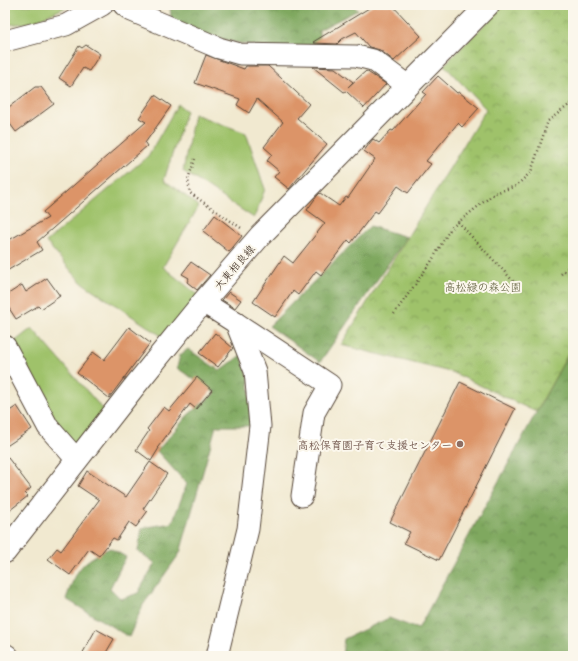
<svg xmlns="http://www.w3.org/2000/svg" width="578" height="661" viewBox="0 0 578 661" font-family="Mali,'Klee One',sans-serif">
<defs>
<pattern id="forest-crowns" width="20" height="18" patternUnits="userSpaceOnUse"><rect width="20" height="18" fill="#7fa85f"/><path d="M2 6a3 3 0 1 1 6 0M12 15a3 3 0 1 1 6 0" fill="none" stroke="#69894e"/></pattern>
<pattern id="park-crowns" width="20" height="18" patternUnits="userSpaceOnUse"><rect width="20" height="18" fill="#9fc26b"/><path d="M2 6a3 3 0 1 1 6 0M12 15a3 3 0 1 1 6 0" fill="none" stroke="#839e57"/></pattern>
</defs>
<rect width="100%" height="100%" fill="#fbf7ec"/>
<filter id="ink" filterUnits="userSpaceOnUse"><feTurbulence type="fractalNoise" baseFrequency=".025" numOctaves="2"/><feDisplacementMap in="SourceGraphic" scale="8" xChannelSelector="R" yChannelSelector="G"/><feConvolveMatrix kernelMatrix="1 2 1 2 8 2 1 2 1" color-interpolation-filters="sRGB"/></filter>
<filter id="wash" filterUnits="userSpaceOnUse"><feTurbulence type="fractalNoise" baseFrequency=".012" numOctaves="4" result="noise"/><feDisplacementMap in="SourceGraphic" scale="16" xChannelSelector="R" yChannelSelector="G"/><feGaussianBlur stdDeviation="0.9" result="paint"/><feColorMatrix in="noise" values="0 0 0 0 0 0 0 0 0 0 0 0 0 0 0 0 0 1.4 0 .05"/><feComposite in="paint" operator="in"/></filter>
<g filter="url(#wash)">
<rect width="100%" height="100%" fill="#f1e9d0"/>
<!-- grass -->
<g fill="#9fc26b" stroke="#6d7644">
<path d="M 12,5 L 71,5 L 30,23 L 5,25 L 5,9 Z"/>
<path d="M 178,104 L 186,111 L 164,180 L 199,206 L 163,267 L 198,295 L 166,339 L 81,282 L 46,242 L 148,156 Z"/>
<path d="M 194,114 L 246,133 L 265,189 L 254,218 L 183,171 Z"/>
<path d="M 32,328 L 107,414 L 74,454 L 13,343 Z"/>
</g>
<!-- forest -->
<g fill="url(#forest-crowns)" stroke="#5d693e">
<path d="M 170,5 L 353,5 L 358,10 L 319,30 L 320,52 C 270,48 217,45 171,21 Z"/>
<path d="M 370,226 L 407,237 L 320,362 L 269,326 Z"/>
<path d="M 573,345 L 573,656 L 342,656 L 344,639 L 389,618 L 418,629 Z"/>
<path d="M 188,349 L 220,371 L 241,355 L 249,377 L 251,426 L 216,426 L 180,553 L 143,605 L 129,637 L 66,599 C 77,568 81,562 110,548 L 126,557 L 110,588 L 121,599 L 138,593 L 155,563 L 138,551 L 142,528 L 172,523 L 187,484 L 157,451 L 188,415 L 215,393 L 177,368 L 180,355 Z"/>
</g>
<!-- park -->
<path fill="url(#park-crowns)" stroke="#6d7644" d="M 504,5 L 573,5 L 573,345 L 536,412 L 454,373 L 341,345 L 486,109 L 444,65 Z"/>
<g id="blocks">
<!-- building -->
<g fill="#dc9468">
<path d="M 374,5 L 392,5 L 421,36 L 394,61 L 380,50 L 369,47 L 356,32 L 342,39 L 337,44 L 314,43 L 313,42 Z"/>
<path d="M 86,45 L 100,54 L 89,71 L 83,68 L 71,86 L 59,78 L 79,46 L 82,48 Z"/>
<path d="M 206,55 L 244,69 L 246,66 L 268,66 L 309,104 L 297,118 L 327,144 L 289,189 L 274,177 L 279,171 L 267,161 L 272,154 L 264,147 L 283,122 L 257,99 L 249,113 L 237,105 L 240,99 L 195,83 Z"/>
<path d="M 313,67 L 335,68 L 353,82 L 348,87 L 366,71 L 386,84 L 364,108 L 346,91 L 344,92 Z"/>
<path d="M 438,76 L 457,93 L 459,92 L 479,108 L 462,127 L 458,123 L 426,161 L 431,164 L 408,193 L 398,186 L 378,213 L 375,211 L 351,243 L 348,240 L 321,275 L 316,271 L 298,295 L 293,291 L 275,317 L 253,302 L 284,256 L 293,263 L 325,223 L 307,210 L 317,196 L 320,193 L 339,206 L 346,197 L 348,198 L 375,159 L 364,151 L 369,144 L 373,139 L 379,143 L 391,130 L 393,131 L 426,94 L 423,92 Z"/>
<path d="M 35,87 L 41,87 L 54,104 L 16,132 L 5,117 L 5,110 Z"/>
<path d="M 155,95 L 171,106 L 145,143 L 147,146 L 37,242 L 42,250 L 5,272 L 5,232 L 9,240 L 48,218 L 43,212 L 146,122 L 139,118 Z"/>
<path d="M 215,215 L 242,236 L 229,252 L 203,231 Z"/>
<path d="M 191,262 L 210,275 L 197,290 L 187,282 L 189,278 L 182,274 Z"/>
<path d="M 47,278 L 60,296 L 41,309 L 38,306 L 16,319 L 5,302 L 5,296 L 22,285 L 26,292 Z"/>
<path d="M 229,292 L 241,300 L 235,308 L 222,300 Z"/>
<path d="M 129,327 L 150,343 L 109,398 L 77,373 L 93,352 L 104,360 Z"/>
<path d="M 215,333 L 233,348 L 218,367 L 199,353 Z"/>
<path d="M 197,377 L 212,390 L 196,409 L 190,404 L 158,447 L 159,448 L 151,461 L 136,450 L 149,431 L 147,429 L 164,407 L 169,411 Z"/>
<path d="M 460,382 L 515,409 L 439,560 L 404,543 L 410,532 L 390,522 Z"/>
<path d="M 17,406 L 32,429 L 5,447 L 5,414 Z"/>
<path d="M 5,454 L 31,488 L 25,493 L 28,496 L 5,514 Z"/>
<path d="M 150,462 L 167,474 L 143,509 L 147,512 L 136,527 L 129,522 L 117,540 L 113,538 L 99,556 L 89,549 L 70,575 L 48,559 L 57,548 L 61,551 L 99,500 L 78,486 L 87,471 L 126,497 Z"/>
<path d="M 96,629 L 114,639 L 104,656 L 81,656 Z"/>
</g>
</g>
</g>
<g filter="url(#ink)">
<use href="#blocks" fill-opacity="0" stroke="#564739" stroke-width="1"/>
<g fill="none" stroke-linecap="round" stroke-linejoin="round">
<defs>
<g id="minor">
<path d="M 124,5 L 132,11 L 219,48 L 240,54 L 356,56 L 373,60 L 408,86"/>
<path d="M 5,41 L 66,25 L 102,5"/>
<path d="M 203,302 L 236,323 L 255,371 L 260,426 L 248,529 L 217,656"/>
<path d="M 236,323 L 330,385 L 314,413 L 302,496"/>
<path d="M 5,346 L 48,427 L 77,460"/>
<path d="M 5,654 L 8,656"/>
</g>
<path id="major" d="M 5,552 L 134,387 L 203,302 L 260,236 L 488,5"/>
</defs>
<!-- minor casing -->
<use href="#minor" stroke="#564739" stroke-width="23"/>
<!-- major casing -->
<use href="#major" stroke="#564739" stroke-width="24"/>
<!-- path -->
<g stroke="#564739" stroke-width="2.5" stroke-dasharray="1 3" stroke-linecap="butt">
<path d="M 195,159 L 188,179 L 190,193 L 241,228"/>
<path d="M 458,222 L 514,282"/>
<path d="M 561,274 L 573,263"/>
<path d="M 394,314 L 431,262 L 451,228 L 495,193 L 516,186 L 531,172 L 548,121 L 573,102"/>
</g>
<!-- minor -->
<use href="#minor" stroke="#fff" stroke-width="21"/>
<!-- major -->
<use href="#major" stroke="#fff" stroke-width="22"/>
</g>
</g>
<!-- markers -->
<circle fill="#8d6e63" stroke="#fbf7ec" stroke-width="1.5" cx="460" cy="444" r="4"/>
<g text-anchor="middle" dominant-baseline="central" stroke-width="4" stroke-linejoin="round" paint-order="stroke">
<!-- street labels -->
<g font-size="11" fill="#3b2a1e" stroke="#fbf7ec">
<text transform="translate(234 267) rotate(-49)">大東相良線</text>
</g>
<!-- park labels -->
<g font-size="11" fill="#595835" stroke="#fbf7ec">
<text x="483" y="286">高松緑の森公園</text>
</g>
<!-- education labels -->
<g font-size="11" font-weight="bold" fill="#785e54" stroke="#fbf7ec" text-anchor="end">
<text x="452" y="444">高松保育園子育て支援センター</text>
</g>
</g>
<!-- margin -->
<rect width="578" height="661" fill="none" stroke="#fbf7ec" stroke-width="20"/>
</svg>
